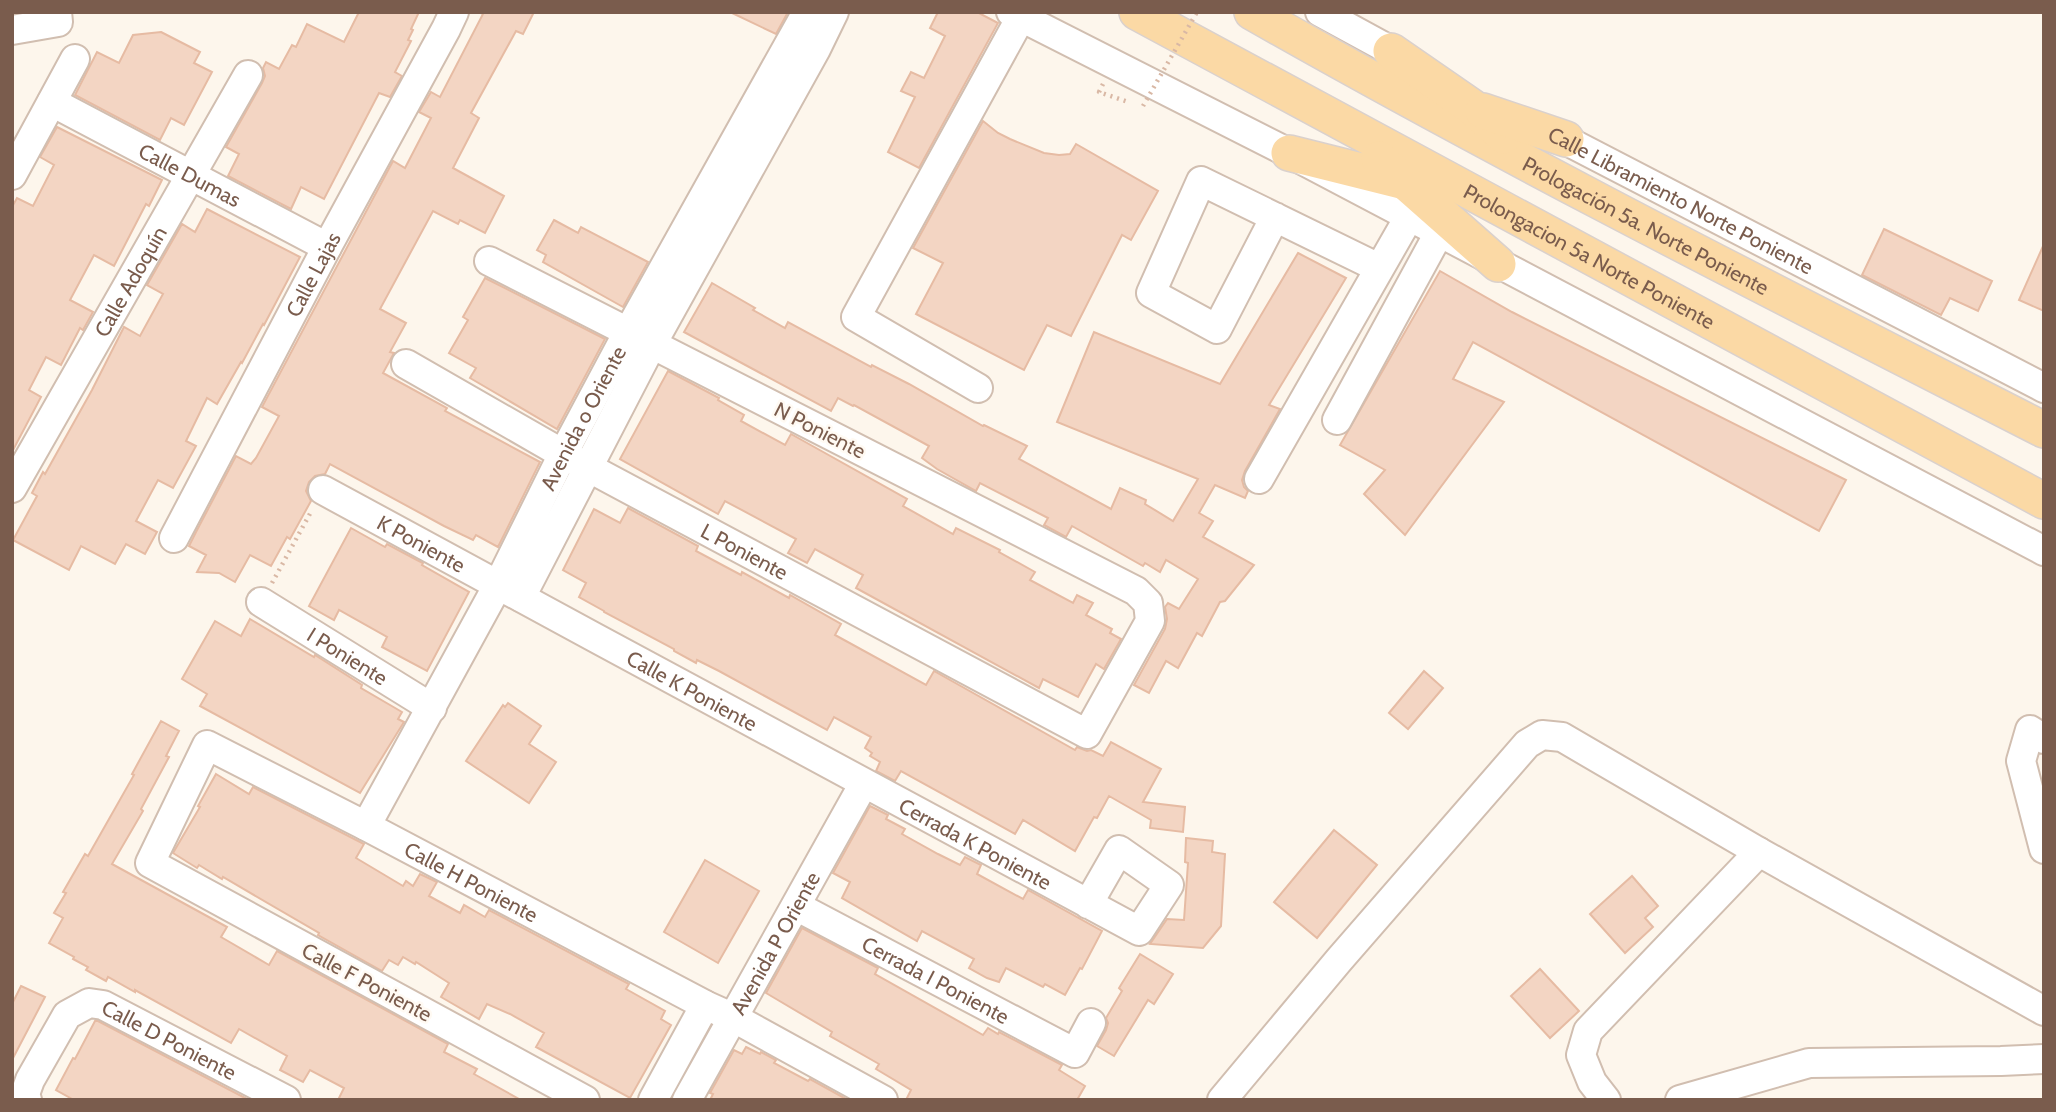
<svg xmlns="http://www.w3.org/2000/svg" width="2056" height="1112" viewBox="0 0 2056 1112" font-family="Cabin,sans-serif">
<rect width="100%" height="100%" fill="#fdf6ec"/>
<!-- building -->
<g fill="#f3d5c3" stroke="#e6bba3" stroke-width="2">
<path d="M 359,12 L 419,12 L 411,29 L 413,30 L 408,40 L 411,41 L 395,72 L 402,76 L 390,97 L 379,93 L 324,199 L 301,187 L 291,209 L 228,176 L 239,154 L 226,147 L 262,83 L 265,76 L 263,68 L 266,62 L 279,69 L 292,45 L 296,47 L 307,24 L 344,42 Z"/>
<path d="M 479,12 L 534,12 L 523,34 L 516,31 L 471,113 L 479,118 L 453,168 L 504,196 L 485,233 L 460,220 L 458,224 L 433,211 L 380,309 L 406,323 L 390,352 L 394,353 L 383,373 L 447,408 L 445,411 L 540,462 L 498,547 L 476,535 L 473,540 L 444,526 L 330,464 L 325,474 L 315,476 L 309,482 L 306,491 L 311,501 L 290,539 L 287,537 L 271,566 L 250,555 L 235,582 L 219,573 L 197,572 L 206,555 L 189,546 L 196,532 L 236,456 L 251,464 L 256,458 L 279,416 L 262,407 L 393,161 L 405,168 L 431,118 L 419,112 L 431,92 L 440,97 L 483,14 Z"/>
<path d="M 730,12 L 788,12 L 776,34 Z"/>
<path d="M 938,12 L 977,12 L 998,23 L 919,168 L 888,152 L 915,97 L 901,91 L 911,72 L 924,78 L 945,36 L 930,28 Z"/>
<path d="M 161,32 L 200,52 L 194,63 L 212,72 L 184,125 L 171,118 L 160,140 L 75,95 L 97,52 L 119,63 L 133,35 Z"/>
<path d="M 983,121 L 998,133 L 1010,139 L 1044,153 L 1059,155 L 1070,154 L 1076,144 L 1158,191 L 1131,240 L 1122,235 L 1071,336 L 1047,325 L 1024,370 L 916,314 L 943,263 L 913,248 Z"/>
<path d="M 57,127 L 162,180 L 149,206 L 146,204 L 114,266 L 94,255 L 70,300 L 93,312 L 83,330 L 80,328 L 61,365 L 46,357 L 29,390 L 41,397 L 12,452 L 12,207 L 17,198 L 33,206 L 54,165 L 40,157 Z"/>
<path d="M 207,209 L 300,257 L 264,325 L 263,324 L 242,363 L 241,362 L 217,404 L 207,398 L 186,441 L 196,446 L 173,488 L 158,480 L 136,521 L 157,532 L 145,554 L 126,544 L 115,564 L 81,546 L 69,570 L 13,540 L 37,496 L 32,493 L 43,472 L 45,474 L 92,390 L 124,327 L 140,336 L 163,294 L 147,285 L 182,224 L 195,232 Z"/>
<path d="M 554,220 L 578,233 L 581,227 L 648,262 L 623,307 L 543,262 L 546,255 L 537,250 Z"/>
<path d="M 1884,229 L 1992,281 L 1978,311 L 1950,298 L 1941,315 L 1862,275 Z"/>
<path d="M 2044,244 L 2044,311 L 2019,300 Z"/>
<path d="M 1298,253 L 1346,278 L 1269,405 L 1280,409 L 1245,471 L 1242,480 L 1244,487 L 1248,491 L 1245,498 L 1215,485 L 1199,513 L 1213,521 L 1203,537 L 1254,565 L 1225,601 L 1220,602 L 1202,636 L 1197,633 L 1178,668 L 1166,661 L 1149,693 L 1134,685 L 1165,629 L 1167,619 L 1165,607 L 1168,603 L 1179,609 L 1198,579 L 1166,560 L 1160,572 L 1145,563 L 1143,566 L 1072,526 L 1066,537 L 1044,525 L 1048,518 L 980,483 L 976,491 L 937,469 L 922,458 L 929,446 L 854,405 L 853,406 L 838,398 L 831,411 L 684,332 L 712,283 L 755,308 L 753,310 L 785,328 L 788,322 L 871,367 L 872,365 L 909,384 L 983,426 L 984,425 L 1027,446 L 1019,459 L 1111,509 L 1120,488 L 1146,500 L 1145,504 L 1173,521 L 1198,479 L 1057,422 L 1094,332 L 1220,384 Z"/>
<path d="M 1440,271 L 1512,312 L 1846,480 L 1819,531 L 1473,342 L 1453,379 L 1504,402 L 1405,535 L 1364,494 L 1385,470 L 1340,445 Z"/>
<path d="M 485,278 L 605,339 L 557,429 L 470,378 L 476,368 L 449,353 L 468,320 L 463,317 Z"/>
<path d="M 668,371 L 719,398 L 718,400 L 744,415 L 741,421 L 785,445 L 791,434 L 907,499 L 903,506 L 953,534 L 956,528 L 1000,550 L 999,552 L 1035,572 L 1030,580 L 1073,603 L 1077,595 L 1093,603 L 1086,615 L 1112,629 L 1110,633 L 1121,639 L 1104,669 L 1096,664 L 1078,697 L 1043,679 L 1039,688 L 856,588 L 863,575 L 815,549 L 807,563 L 788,553 L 796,539 L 725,501 L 718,514 L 620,459 Z"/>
<path d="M 628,508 L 698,546 L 696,551 L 741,575 L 742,572 L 789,598 L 790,595 L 841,624 L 835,635 L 926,685 L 934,671 L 1075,750 L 1077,747 L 1087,751 L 1091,750 L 1103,756 L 1111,742 L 1161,769 L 1143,802 L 1185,807 L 1183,832 L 1150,828 L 1151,820 L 1109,796 L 1097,818 L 1094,817 L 1075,851 L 1023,820 L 1015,834 L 901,771 L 895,781 L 876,771 L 880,762 L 870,756 L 872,753 L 865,748 L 871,737 L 834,717 L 827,730 L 719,671 L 697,660 L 696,663 L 674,651 L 674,649 L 604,612 L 604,611 L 579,597 L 586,583 L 563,570 L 594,509 L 620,523 Z"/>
<path d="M 351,528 L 385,547 L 387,544 L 417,560 L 423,563 L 422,565 L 469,592 L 427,671 L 382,647 L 387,637 L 339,610 L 334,620 L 309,606 Z"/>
<path d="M 250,619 L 314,657 L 315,655 L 362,685 L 361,688 L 402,712 L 398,719 L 404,722 L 360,793 L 200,706 L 207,694 L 182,679 L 215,621 L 241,636 Z"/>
<path d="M 1424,671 L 1443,688 L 1408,729 L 1389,713 Z"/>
<path d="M 508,703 L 541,726 L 529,744 L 556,762 L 529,803 L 466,761 L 503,705 L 505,707 Z"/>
<path d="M 161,721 L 179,731 L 166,756 L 169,757 L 141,809 L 143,811 L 112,864 L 227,927 L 221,937 L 269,965 L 277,951 L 448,1044 L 444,1052 L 477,1069 L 474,1074 L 521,1100 L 338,1100 L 344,1088 L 310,1070 L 303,1082 L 280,1070 L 287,1056 L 239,1029 L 231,1043 L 135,990 L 135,992 L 108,977 L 106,981 L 86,970 L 88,967 L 73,959 L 74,957 L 49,943 L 63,918 L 54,913 L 66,893 L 63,892 L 85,854 L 88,856 L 134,775 L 132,774 Z"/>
<path d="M 216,774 L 249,794 L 253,787 L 364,844 L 356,858 L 403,886 L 406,881 L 413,886 L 420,874 L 437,882 L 429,896 L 460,913 L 464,905 L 485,917 L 489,910 L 629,984 L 626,989 L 665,1011 L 661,1019 L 671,1025 L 630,1098 L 536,1047 L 544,1033 L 510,1014 L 487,1004 L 479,1019 L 441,997 L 449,983 L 416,962 L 415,964 L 403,957 L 398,965 L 389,960 L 382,971 L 318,935 L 319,933 L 223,877 L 222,879 L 199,865 L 197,868 L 173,853 L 200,807 L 198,806 Z"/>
<path d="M 870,806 L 888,815 L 886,819 L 905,829 L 902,834 L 938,854 L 960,865 L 965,857 L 981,865 L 977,874 L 1023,899 L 1028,890 L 1102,931 L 1082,969 L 1080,968 L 1065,995 L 1045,984 L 1043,987 L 1006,968 L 999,982 L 987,978 L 969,968 L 974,959 L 922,931 L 917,941 L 842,898 L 850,882 L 833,873 Z"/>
<path d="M 1334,830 L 1377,865 L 1317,938 L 1274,902 Z"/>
<path d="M 1186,838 L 1213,841 L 1212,852 L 1225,854 L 1221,926 L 1203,948 L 1150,944 L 1167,919 L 1184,920 L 1188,863 L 1185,862 Z"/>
<path d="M 705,860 L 759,891 L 718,963 L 664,932 Z"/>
<path d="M 1632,876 L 1658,906 L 1645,918 L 1653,927 L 1625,953 L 1590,914 Z"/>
<path d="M 802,928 L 878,968 L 875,974 L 983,1035 L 988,1028 L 998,1034 L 999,1032 L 1062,1065 L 1059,1070 L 1085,1086 L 1077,1100 L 906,1100 L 911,1090 L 876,1069 L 879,1064 L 830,1036 L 832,1032 L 766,993 Z"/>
<path d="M 1140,954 L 1173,974 L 1154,1004 L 1148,1000 L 1114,1056 L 1097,1046 L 1106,1030 L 1108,1023 L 1106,1018 L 1122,991 L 1119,988 Z"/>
<path d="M 1540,969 L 1579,1011 L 1550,1038 L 1511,996 Z"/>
<path d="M 21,986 L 45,997 L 12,1060 L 12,1004 Z"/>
<path d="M 95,1021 L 98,1021 L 249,1100 L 74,1100 L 56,1090 L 73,1058 L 75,1059 Z"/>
<path d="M 746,1047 L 760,1054 L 761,1052 L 776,1060 L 774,1063 L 808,1081 L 810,1079 L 848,1100 L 710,1100 L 713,1094 L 710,1093 L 734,1050 L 742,1054 Z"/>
</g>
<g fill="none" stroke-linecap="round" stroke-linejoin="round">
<defs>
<g id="minor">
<path d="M 1011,12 L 1289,153 L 2044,551"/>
<path d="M 1320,12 L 1410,61"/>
<path d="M 12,30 L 58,22 L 57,12"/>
<path id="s1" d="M 52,102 L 327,247"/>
<path id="s2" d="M 1546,130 L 2044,388"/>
<path d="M 12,175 L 75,59"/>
<path d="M 1275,217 L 1217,329 L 1151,293 L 1201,181 L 1379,268"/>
<path id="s3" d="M 406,364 L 563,454 L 1087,734 L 1150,621 L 1148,603 L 1136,591 L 489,261"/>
<path d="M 978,388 L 856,317 L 1021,17"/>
<path d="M 1337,420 L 1439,233"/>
<path d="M 1259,479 L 1409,217"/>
<path id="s4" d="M 12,488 L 248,75"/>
<path id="s5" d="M 323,490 C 595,637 866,786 1139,931 L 1169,885 L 1119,850 L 1088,904"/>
<path id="s6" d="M 174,538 L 327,247 L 446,29 L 454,12"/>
<path d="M 521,597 L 652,344 L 816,49 L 834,12"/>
<path id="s7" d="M 261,602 L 432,708"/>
<path d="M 2044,739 L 2030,730 L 2021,761 L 2044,849"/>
<path id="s8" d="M 366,826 L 498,585 L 563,454 L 628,332 L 807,12"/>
<path id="s9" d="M 796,906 L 1075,1053 L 1091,1023"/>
<path id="s10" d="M 27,1100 L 25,1094 L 30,1080 L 67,1015 L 89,1003 L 103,1005 L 286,1100"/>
<path id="s11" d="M 585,1100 L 150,863 L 207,745 L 366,826 L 705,1005 L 734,1018 L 883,1100"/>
<path d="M 653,1100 L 705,1005"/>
<path id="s12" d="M 687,1100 L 863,785"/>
<path d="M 1222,1100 L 1339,960 L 1527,744 L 1542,735 L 1562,737 L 1759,852 L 2044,1011"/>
<path d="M 1606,1100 L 1592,1082 L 1581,1055 L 1588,1031 L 1759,852"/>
<path d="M 1680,1100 L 1809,1063 L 2001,1061 L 2044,1059"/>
</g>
<g id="major">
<path id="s13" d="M 1137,12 L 2044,501"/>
<path id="s14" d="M 1252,12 C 1512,160 1778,294 2044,430"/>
<path d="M 1391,51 L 1472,107 L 1504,136"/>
<path d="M 1483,111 L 1566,139"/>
<path d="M 1289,153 L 1401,181"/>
<path d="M 1379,159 L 1498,264"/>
</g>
</defs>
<!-- minor casing -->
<use href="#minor" stroke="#d1beb0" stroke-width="32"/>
<!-- major casing -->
<use href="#major" stroke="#dad1cd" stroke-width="38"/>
<!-- path -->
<g stroke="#d9b8a5" stroke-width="4.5" stroke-dasharray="2 5" stroke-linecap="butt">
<path d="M 1103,84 L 1099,92 L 1128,102"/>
<path d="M 272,583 L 312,510"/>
</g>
<!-- minor -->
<use href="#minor" stroke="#fff" stroke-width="28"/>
<!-- major -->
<use href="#major" stroke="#fbd9a5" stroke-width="35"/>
<!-- path-bridge -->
<path stroke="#d9b8a5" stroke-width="4.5" stroke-dasharray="2 5" stroke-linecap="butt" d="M 1143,106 L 1197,12"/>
</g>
<g text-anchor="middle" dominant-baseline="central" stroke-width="5" stroke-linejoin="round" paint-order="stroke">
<!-- street labels -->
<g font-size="21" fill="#7a5c4d" stroke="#fffaf3">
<text stroke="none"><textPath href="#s1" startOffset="156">Calle Dumas</textPath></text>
<text stroke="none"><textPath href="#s2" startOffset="152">Calle Libramiento Norte Poniente</textPath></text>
<text stroke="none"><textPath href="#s14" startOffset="448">Prologación 5a. Norte Poniente</textPath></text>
<text stroke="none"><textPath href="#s13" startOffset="514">Prolongacion 5a Norte Poniente</textPath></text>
<text stroke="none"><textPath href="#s6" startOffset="298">Calle Lajas</textPath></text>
<text stroke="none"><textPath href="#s4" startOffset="238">Calle Adoquín</textPath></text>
<text stroke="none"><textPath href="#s8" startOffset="462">Avenida o Oriente</textPath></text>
<text transform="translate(820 430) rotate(27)">N Poniente</text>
<text stroke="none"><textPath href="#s5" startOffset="112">K Poniente</textPath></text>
<text stroke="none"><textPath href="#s3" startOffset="387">L Poniente</textPath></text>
<text stroke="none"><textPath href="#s7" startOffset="102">I Poniente</textPath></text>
<text stroke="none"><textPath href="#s5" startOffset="420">Calle K Poniente</textPath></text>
<text stroke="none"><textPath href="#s5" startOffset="742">Cerrada K Poniente</textPath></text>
<text stroke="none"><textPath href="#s11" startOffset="924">Calle H Poniente</textPath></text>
<text stroke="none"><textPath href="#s12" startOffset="180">Avenida P Oriente</textPath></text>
<text stroke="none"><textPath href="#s9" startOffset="158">Cerrada I Poniente</textPath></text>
<text transform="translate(367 982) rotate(28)">Calle F Poniente</text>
<text stroke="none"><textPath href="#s10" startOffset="210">Calle D Poniente</textPath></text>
</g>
</g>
<!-- border -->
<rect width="2056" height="1112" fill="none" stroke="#7a5c4d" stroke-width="28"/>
</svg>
